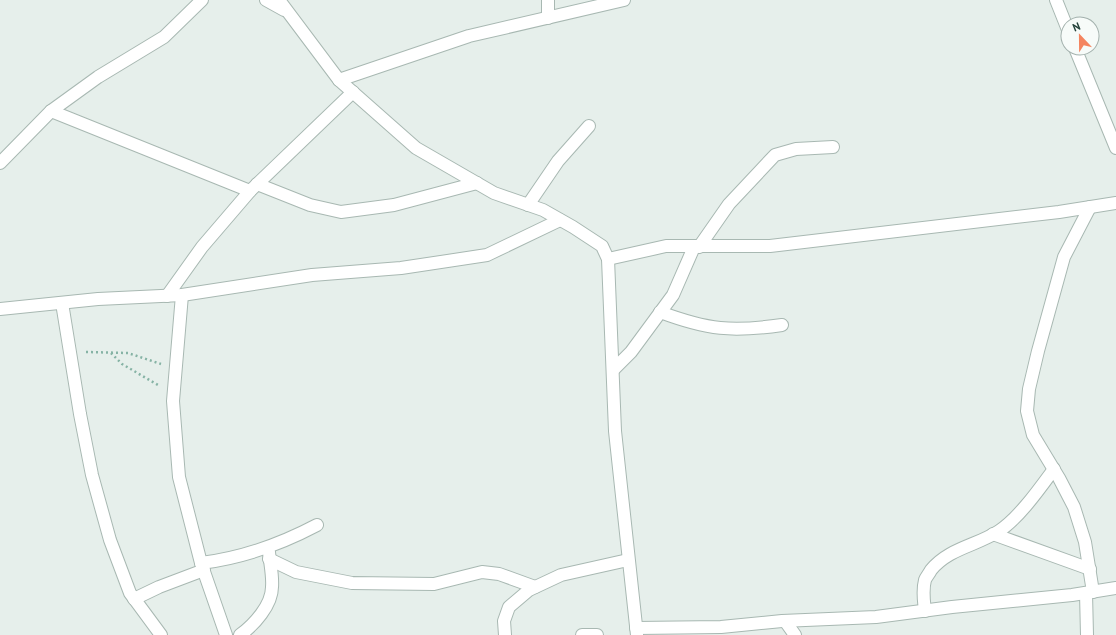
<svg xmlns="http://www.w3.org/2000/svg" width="1116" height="635" viewBox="0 0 1116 635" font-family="'PT Sans',sans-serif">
<rect width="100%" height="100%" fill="#e6efeb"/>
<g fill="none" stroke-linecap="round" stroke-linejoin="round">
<defs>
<g id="minor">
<path d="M 266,0 L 284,10"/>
<path d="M 279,0 L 339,80 L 416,148 L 494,193 L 543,210 L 573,227 L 602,246 L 608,259 L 615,431 L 637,635"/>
<path d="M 548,0 L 548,18"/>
<path d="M 1056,0 L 1068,30"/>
<path d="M 1075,48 L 1116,148"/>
<path d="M 339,80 L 469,36 L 624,0"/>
<path d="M 51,111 L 250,191"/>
<path d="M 0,163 L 51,111 L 98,77 L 164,37 L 202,0"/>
<path d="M 257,184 L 310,205 L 341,212 L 394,205 L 477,183"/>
<path d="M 528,205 L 558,161 L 589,126"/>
<path d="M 1090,207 L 1064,257 L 1038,351 L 1029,389 L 1027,411 L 1033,435 L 1059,478 L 1074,507 L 1085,542 L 1093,592"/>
<path d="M 699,247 L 729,204 L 775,155 L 796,149 L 833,147"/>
<path d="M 608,259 L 666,246 L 770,246 L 1059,212 L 1116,203"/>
<path d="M 182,295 L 173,401 L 179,477 L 201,563 L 226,635"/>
<path d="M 167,296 L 202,247 L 250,191 L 353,92"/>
<path d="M 62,303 L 80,414 L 92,475 L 110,540 L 130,593 L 161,635"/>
<path d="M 0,309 L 98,299 L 182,295 L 312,275 L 401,268 L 487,255 L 560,220"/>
<path d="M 660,312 C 708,330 732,332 782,325"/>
<path d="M 613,370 L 631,352 L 673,295 L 694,247"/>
<path d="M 993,534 L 1090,569"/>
<path d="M 269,559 L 296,572 L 352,583 L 434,584 L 482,572 L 499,574 L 535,587"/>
<path d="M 201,563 C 242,558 281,544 317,525"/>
<path d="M 1086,593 L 1087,635"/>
<path d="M 134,599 L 159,587 L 204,570"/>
<path d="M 925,611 C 924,601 922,591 925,580 C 926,577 929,574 931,570 C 949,548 976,546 999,531 C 1019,518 1040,488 1054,469"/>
<path d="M 785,621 L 795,635"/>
<path d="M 636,628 L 721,627 L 782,621 L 876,617 L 952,607 L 1072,595 L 1116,588"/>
<path d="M 240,635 C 254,625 272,605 272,587 C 273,576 270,563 269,552"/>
<path d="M 505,635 L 504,621 L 509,607 L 529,590 L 561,575 L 628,560"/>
<path d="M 582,635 L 597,635"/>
</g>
</defs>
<!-- minor casing -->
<use href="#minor" stroke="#a8b8b2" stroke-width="14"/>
<!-- path -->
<g stroke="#86b3a5" stroke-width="2.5" stroke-dasharray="2 3" stroke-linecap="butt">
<path d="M 86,352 L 128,353 L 161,364"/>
<path d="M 111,353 L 122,364 L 158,385"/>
</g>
<!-- minor -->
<use href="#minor" stroke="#fff" stroke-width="12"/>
</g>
<!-- north arrow -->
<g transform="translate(1080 36) rotate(338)"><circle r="19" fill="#f7fbf9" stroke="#a3b1ad"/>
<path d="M0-3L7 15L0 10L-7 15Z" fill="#f4845f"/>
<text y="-6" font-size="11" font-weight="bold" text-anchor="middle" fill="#24423a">N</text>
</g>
</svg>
